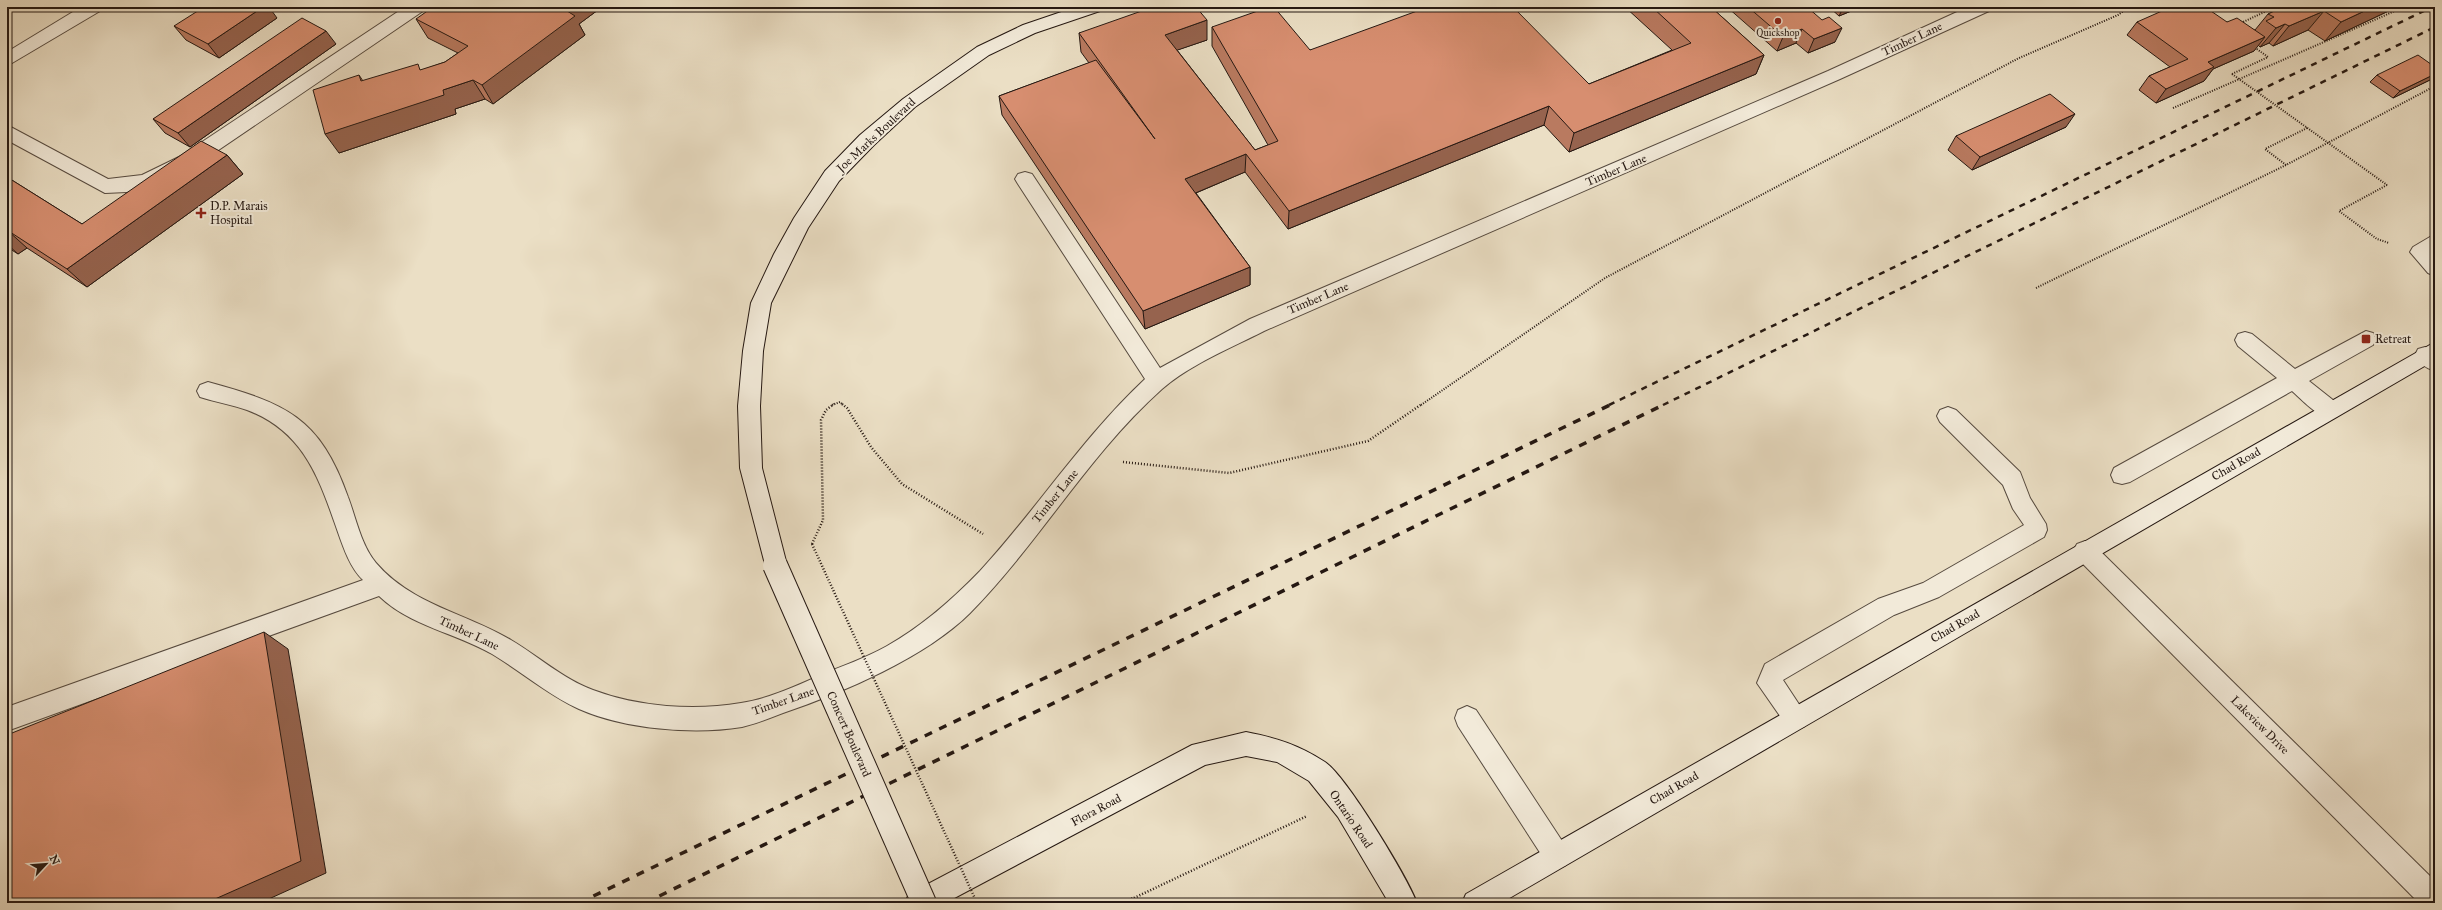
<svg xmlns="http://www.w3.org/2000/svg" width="2442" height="910" viewBox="0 0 2442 910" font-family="'IM FELL Great Primer',serif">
<rect width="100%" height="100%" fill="#ebdfc5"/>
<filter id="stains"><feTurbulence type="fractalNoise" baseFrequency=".005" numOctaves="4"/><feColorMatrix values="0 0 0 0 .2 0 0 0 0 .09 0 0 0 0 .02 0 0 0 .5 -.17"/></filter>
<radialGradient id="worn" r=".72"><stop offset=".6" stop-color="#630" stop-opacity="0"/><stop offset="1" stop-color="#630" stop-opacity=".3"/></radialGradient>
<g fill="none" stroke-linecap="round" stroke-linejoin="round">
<defs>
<g id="lane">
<path d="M 405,7 L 426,7 L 423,11 L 195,166 L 155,185 L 127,192 L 105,193 L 7,140 L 7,125 L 108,179 L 142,175 L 181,156 Z"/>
<path d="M 1968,7 L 1992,7 L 1989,11 L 1840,79 L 1264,331 C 1231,348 1191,364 1162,389 C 1089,454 1039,543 970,613 C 926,657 842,693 783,713 C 770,718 756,724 742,727 C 693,735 624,729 579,709 C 548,695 522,672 492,654 C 456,633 410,626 379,596 L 7,731 L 7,707 L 363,580 C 348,566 341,540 334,521 C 317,472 300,430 247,410 C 232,405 216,402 200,397 L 197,391 L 200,385 L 208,382 C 285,403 320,417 348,497 C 356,518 361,545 376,563 C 412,605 466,613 511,640 C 538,656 563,679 593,690 C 638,707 694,711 741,703 C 768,699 796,686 821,675 C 842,666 866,658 887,646 C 921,627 953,599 980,571 C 1037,509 1083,437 1145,379 L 1018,184 L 1015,179 L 1018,174 L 1025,172 L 1032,174 L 1160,368 L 1250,319 L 1828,71 Z"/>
<path d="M 2435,234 L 2435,251 L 2433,253 L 2435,255 L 2435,276 L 2428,273 L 2410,252 L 2413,247 Z"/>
<path d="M 2366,331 L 2373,333 L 2376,339 L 2373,345 L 2309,381 L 2338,404 L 2341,410 L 2338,416 C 2320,422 2304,401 2292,391 L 2130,482 L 2122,484 L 2114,482 L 2111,475 L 2114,468 L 2277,378 L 2238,346 L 2235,340 L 2238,334 L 2245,332 L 2252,334 L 2295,369 Z"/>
<path d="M 1948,407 L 1956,410 L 2020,472 L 2030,498 L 2046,524 L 2047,530 L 2044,537 L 1939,597 L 1894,615 L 1783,680 L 1808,718 L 1805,726 L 1796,730 L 1787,726 L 1757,683 L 1765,664 L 1878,599 L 1923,583 L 2024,525 L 2013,509 L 2003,485 L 1940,422 L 1937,416 L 1940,410 Z"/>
<path d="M 1467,706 L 1476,710 L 1566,847 L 1570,856 L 1566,865 L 1557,869 L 1548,865 L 1458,726 L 1455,718 L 1458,710 Z"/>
</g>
<g id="street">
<path d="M 81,7 L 103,7 L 100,11 L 7,66 L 7,52 Z"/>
<path d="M 2425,347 L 2435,351 L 2435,371 C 2426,368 2419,364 2415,355 L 2418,349 Z"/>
<path d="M 2085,541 L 2093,544 L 2435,881 L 2435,903 L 2419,903 L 2077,558 L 2073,551 L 2077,544 Z"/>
</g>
<g id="secondary">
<path d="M 1076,7 L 1103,7 L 1100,11 L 1035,33 L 989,55 L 915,107 L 874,145 L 839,181 L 808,228 L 771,303 L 763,351 L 760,406 L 762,468 L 787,565 L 783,572 L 775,575 L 767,572 L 740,468 L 738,406 L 743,351 L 751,303 L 774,254 L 794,218 L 825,171 L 860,135 L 903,99 L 977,47 L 1023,25 Z"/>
<path d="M 2435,342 L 2435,360 L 1501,903 L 1462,903 L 1466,894 Z"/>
<path d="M 1246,732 C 1277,738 1299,745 1325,762 C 1347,777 1407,877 1417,903 L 1389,903 L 1338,817 L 1309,781 L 1277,762 L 1246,756 L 1205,765 L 945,903 L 905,903 L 909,894 L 1192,745 Z"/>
</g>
</defs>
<!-- lane casing -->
<use href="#lane" stroke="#564a3f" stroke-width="2"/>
<!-- street casing -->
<use href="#street" stroke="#564a3f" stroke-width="2"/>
<!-- secondary casing -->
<use href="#secondary" stroke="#251812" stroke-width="2"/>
<!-- path-far1 -->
<g stroke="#251812" stroke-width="2" stroke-dasharray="1 1.5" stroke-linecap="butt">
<path d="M 2241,23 L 2275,7"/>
<path d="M 2232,74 L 2268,57 L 2254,47"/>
<path d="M 2173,108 L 2404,7"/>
<path d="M 2286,165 L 2265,149 L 2307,128"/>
<path d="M 2387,185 L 2339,211 L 2377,239 L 2389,243"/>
<path d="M 2036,288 L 2286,165 L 2435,86"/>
<path d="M 832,405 L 840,402 L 843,405"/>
<path d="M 1421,405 L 1605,278 L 2019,58 L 2118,15 L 2129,7"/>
</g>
<!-- path -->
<g stroke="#251812" stroke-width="2.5" stroke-dasharray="1 2" stroke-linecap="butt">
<path d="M 842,404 L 847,408 L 871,447 L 902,484 L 983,534"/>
<path d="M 1123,462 L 1229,473 L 1368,441 L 1422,404"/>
<path d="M 812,544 L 823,520 L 821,420 L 826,410 L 834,404"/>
<path d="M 1134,898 L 1307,816"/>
<path d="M 1117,903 L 1134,898 L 1135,903"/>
</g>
<!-- lane -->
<use href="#lane" fill="#f2ead9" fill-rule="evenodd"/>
<!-- street -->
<use href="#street" fill="#f2ead9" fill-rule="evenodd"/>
<!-- secondary -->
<use href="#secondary" fill="#f2ead9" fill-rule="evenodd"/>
<!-- rail-far1 -->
<g stroke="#251812" stroke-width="2.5" stroke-dasharray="6 6" stroke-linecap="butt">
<path d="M 1609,405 L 2432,7"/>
<path d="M 1663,405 L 2435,27"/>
</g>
<!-- rail -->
<g stroke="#251812" stroke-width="3.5" stroke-dasharray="8 8" stroke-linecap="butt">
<path d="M 579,903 L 1612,404"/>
<path d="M 645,903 L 1665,404"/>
</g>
<defs>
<path id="secondary-bridge" d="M 775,565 L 924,903"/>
</defs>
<!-- secondary-bridge casing -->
<use href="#secondary-bridge" stroke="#251812" stroke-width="26" stroke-linecap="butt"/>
<!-- path-bridge-far1 -->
<path stroke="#251812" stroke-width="2" stroke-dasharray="1 1.5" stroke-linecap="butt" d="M 2232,74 L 2387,185"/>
<!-- path-bridge -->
<path stroke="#251812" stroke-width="2.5" stroke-dasharray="1 2" stroke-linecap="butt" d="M 812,544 L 977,903"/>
<!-- secondary-bridge -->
<use href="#secondary-bridge" stroke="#f2ead9" stroke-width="24"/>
</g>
<!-- wall -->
<g fill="#b97a60" stroke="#251812">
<path d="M 520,7 L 602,7 L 579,24 L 585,35 L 493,104 L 485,99 L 455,109 L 456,114 L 339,153 L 359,75 L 363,81 L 422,70 L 445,62 L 458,53 L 428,38 L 416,19 L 515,11 Z"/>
<path d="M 1625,7 L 1711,7 L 1764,55 L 1756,74 L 1569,152 L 1544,125 L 1288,229 L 1245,172 L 1196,193 L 1250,267 L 1250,285 L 1145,329 L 1002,115 L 999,96 L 1089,63 L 1081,52 L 1079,33 L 1207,40 L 1177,50 L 1255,150 L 1268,145 L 1212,46 L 1212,27 L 1310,50 L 1589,84 L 1672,50 Z"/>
<path d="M 1727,7 L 1819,7 L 1811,10 L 1835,42 L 1808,53 L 1796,43 L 1777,51 Z"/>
<path d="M 1829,7 L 1861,7 L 1839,16 Z"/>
<path d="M 2283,7 L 2397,7 L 2325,41 L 2308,30 L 2273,46 L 2269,43 L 2260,47 L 2258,45 L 2254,51 L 2213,69 L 2204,81 L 2156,103 L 2139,90 L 2149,76 L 2170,67 L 2127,35 L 2137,22 L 2227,22 L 2255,30 L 2268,14 Z"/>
<path d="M 277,18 L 219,58 L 186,40 L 174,26 Z"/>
<path d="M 336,44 L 190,147 L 165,133 L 153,119 Z"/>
<path d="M 2377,75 L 2434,78 L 2393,98 L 2370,82 Z"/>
<path d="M 2066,127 L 1972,170 L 1948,150 L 1956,136 Z"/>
<path d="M 227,155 L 243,174 L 87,287 L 27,248 L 18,254 L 7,247 L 7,177 L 82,224 Z"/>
</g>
<!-- shaded-wall -->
<g fill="#96634e" stroke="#251812">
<path d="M 263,7 L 269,7 L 277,18 L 219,58 L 208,44 Z"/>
<path d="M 567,7 L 602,7 L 579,24 L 585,35 L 493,104 L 482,85 Z"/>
<path d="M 1804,7 L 1819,7 L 1796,16 Z"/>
<path d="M 1846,7 L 1861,7 L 1839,16 L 1843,8 Z"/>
<path d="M 2373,7 L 2397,7 L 2325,41 L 2341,22 Z"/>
<path d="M 2324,11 L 2308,30 L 2273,46 L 2289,26 Z"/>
<path d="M 1207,20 L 1207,40 L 1166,54 L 1165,35 Z"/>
<path d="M 2285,24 L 2269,43 L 2260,47 L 2276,28 Z"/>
<path d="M 1842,28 L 1835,42 L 1808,53 L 1814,39 Z"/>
<path d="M 1802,29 L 1796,43 L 1777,51 L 1783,37 Z"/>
<path d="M 326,31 L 336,44 L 190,147 L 178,133 Z"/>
<path d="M 2265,37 L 2254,51 L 2213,69 L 2204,81 L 2156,103 L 2166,89 L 2208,62 Z"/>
<path d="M 1764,55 L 1756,74 L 1569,152 L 1574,133 Z"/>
<path d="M 2435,74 L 2435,77 L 2434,78 L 2393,98 L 2400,91 Z"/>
<path d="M 473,80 L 485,99 L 455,109 L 456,114 L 339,153 L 325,134 L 443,90 Z"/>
<path d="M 1549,106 L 1544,125 L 1288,229 L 1289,211 Z"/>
<path d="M 2075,114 L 2066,127 L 1972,170 L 1980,157 Z"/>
<path d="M 1246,154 L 1245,172 L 1186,197 L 1185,179 Z"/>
<path d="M 227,155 L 243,174 L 87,287 L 67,269 Z"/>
<path d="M 7,230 L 27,248 L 18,254 L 7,244 Z"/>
<path d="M 1250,267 L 1250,285 L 1145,329 L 1143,311 Z"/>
<path d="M 264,632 L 288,649 L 326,873 L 260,903 L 206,903 Z"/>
</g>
<!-- building -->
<g fill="#d78e70" stroke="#251812">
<path d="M 204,7 L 263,7 L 208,44 L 174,26 Z"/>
<path d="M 433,7 L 506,7 L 515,11 L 520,7 L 567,7 L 564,9 L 575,16 L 482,85 L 473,80 L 443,90 L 444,95 L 325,134 L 313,90 L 359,75 L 361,81 L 418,64 L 420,70 L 445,62 L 468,46 L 416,19 Z"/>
<path d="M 1153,7 L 1196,7 L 1207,20 L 1165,35 L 1255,150 L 1278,141 L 1212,27 L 1269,7 L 1274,7 L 1310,50 L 1428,7 L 1513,7 L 1589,84 L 1691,43 L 1652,7 L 1711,7 L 1764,55 L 1574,133 L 1549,106 L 1289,211 L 1246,154 L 1185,179 L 1250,267 L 1143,311 L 999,96 L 1096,60 L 1155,139 L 1079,33 Z"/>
<path d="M 1748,7 L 1807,7 L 1822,20 L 1829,17 L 1842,28 L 1814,39 L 1802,29 L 1783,37 Z"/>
<path d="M 2171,7 L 2205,7 L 2227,22 L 2237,18 L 2265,37 L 2208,62 L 2214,67 L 2166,89 L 2149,76 L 2188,59 L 2137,22 Z"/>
<path d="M 2283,7 L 2373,7 L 2341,22 L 2324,11 L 2289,26 L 2285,24 L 2276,28 L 2266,21 L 2274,17 L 2268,14 Z"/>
<path d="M 302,18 L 326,31 L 178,133 L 153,119 Z"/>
<path d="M 2418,55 L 2435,67 L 2435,74 L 2400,91 L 2377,75 Z"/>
<path d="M 2050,94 L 2075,114 L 1980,157 L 1956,136 Z"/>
<path d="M 201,141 L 227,155 L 67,269 L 7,230 L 7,177 L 82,224 Z"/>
<path d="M 264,632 L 301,861 L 206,903 L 7,903 L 7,735 Z"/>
</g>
<!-- markers -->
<g fill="#8f2418" stroke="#f2ead9" stroke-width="1.5">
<circle cx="1778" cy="21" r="4"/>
<path d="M199 207h4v4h4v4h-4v4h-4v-4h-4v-4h4z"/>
<rect x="2361" y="334" width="10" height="10" rx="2"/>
</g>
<g text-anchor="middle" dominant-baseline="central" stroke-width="4" stroke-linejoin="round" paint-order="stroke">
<!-- far-poi labels -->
<g font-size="10" fill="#251812" stroke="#f2ead9">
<text x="1778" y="33">Quickshop</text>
</g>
<!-- street labels -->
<g font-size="12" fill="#251812" stroke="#f2ead9">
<text transform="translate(1912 39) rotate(-25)">Timber Lane</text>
<text transform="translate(876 135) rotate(-43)">Joe Marks Boulevard</text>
<text transform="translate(1616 170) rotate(-23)">Timber Lane</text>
<text transform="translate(1318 298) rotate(-23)">Timber Lane</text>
<text transform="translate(2236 464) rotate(-30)">Chad Road</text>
<text transform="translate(1055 496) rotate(-51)">Timber Lane</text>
<text transform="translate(1955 626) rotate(-30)">Chad Road</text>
<text transform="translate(469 633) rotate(25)">Timber Lane</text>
<text transform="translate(783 701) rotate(-19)">Timber Lane</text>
<text transform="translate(2260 725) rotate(45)">Lakeview Drive</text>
<text transform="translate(849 734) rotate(66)">Concert Boulevard</text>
<text transform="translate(1674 788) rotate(-30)">Chad Road</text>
<text transform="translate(1096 810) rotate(-28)">Flora Road</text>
<text transform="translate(1351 819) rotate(56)">Ontario Road</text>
</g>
<!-- poi labels -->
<g font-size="12" fill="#251812" stroke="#f2ead9" text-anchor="start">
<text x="210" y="206">D.P. Marais<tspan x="210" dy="14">Hospital</tspan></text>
<text x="2375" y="339">Retreat</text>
</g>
</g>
<!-- margin -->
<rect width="2442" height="910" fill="none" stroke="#ebdfc5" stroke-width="24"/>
<rect x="8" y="8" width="2426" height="894" fill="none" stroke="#251812" stroke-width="2"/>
<rect x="12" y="12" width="2418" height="886" fill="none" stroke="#251812"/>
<!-- north arrow -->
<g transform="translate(46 864) rotate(64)" stroke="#f2ead9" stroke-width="3" paint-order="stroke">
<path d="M0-3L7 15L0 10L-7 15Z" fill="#251812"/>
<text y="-6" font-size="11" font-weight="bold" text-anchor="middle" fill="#251812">N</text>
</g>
<rect width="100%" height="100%" filter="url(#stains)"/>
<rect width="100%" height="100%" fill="url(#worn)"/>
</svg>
